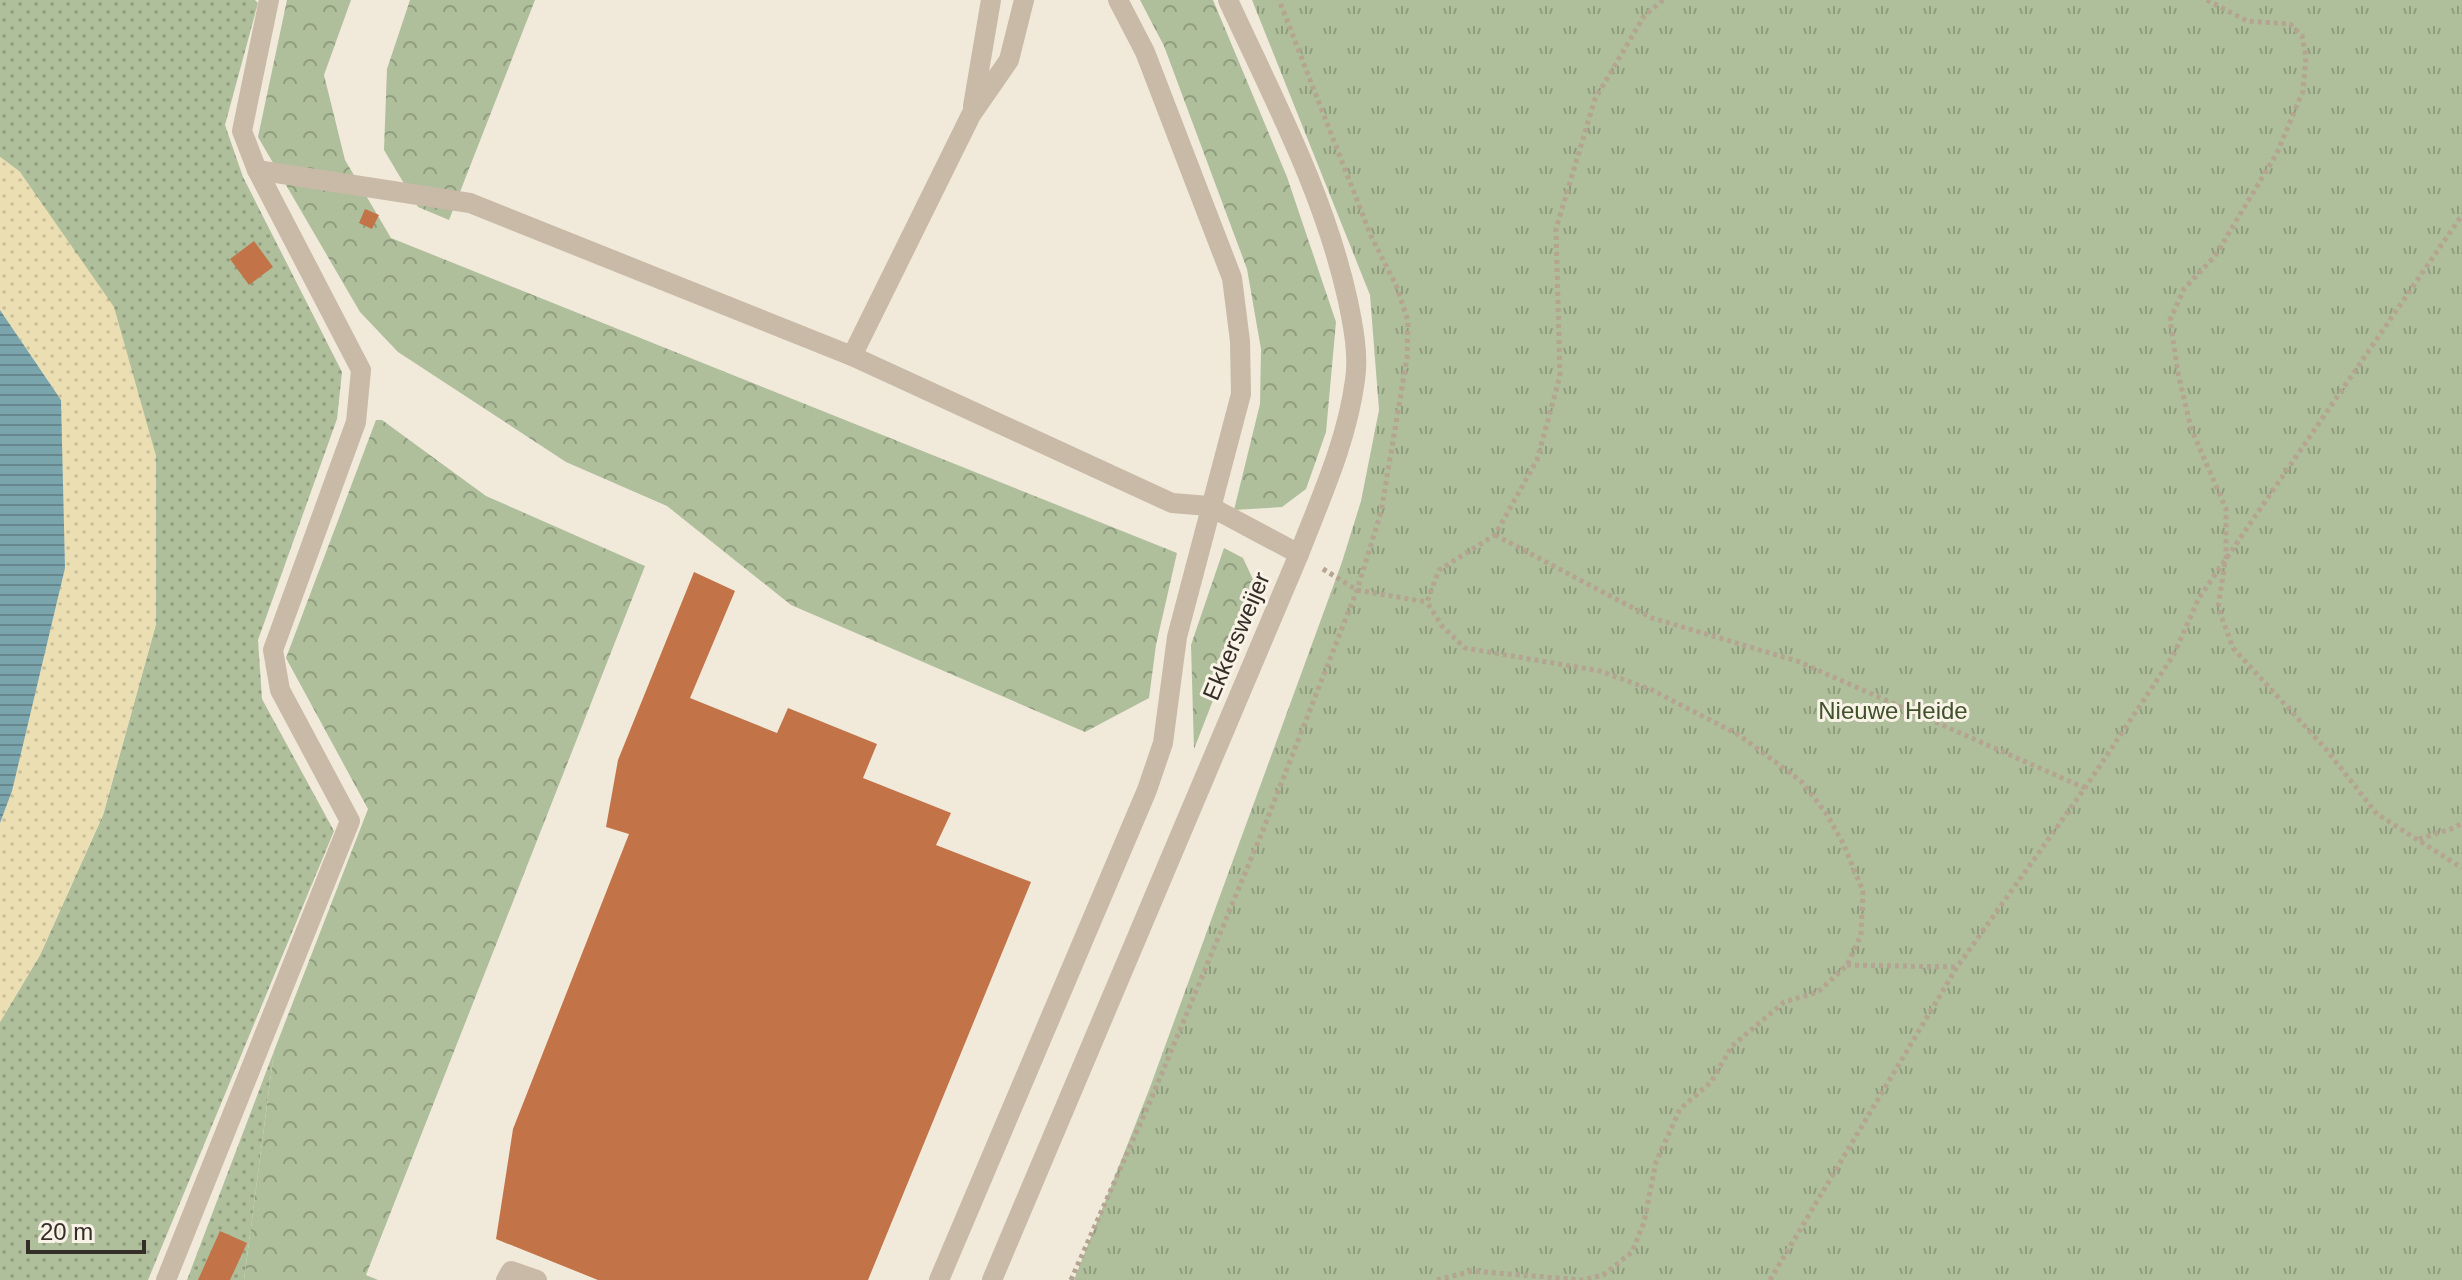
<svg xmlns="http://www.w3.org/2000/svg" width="2462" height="1280" viewBox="0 0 2462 1280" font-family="Arial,sans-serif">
<defs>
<pattern id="grass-dots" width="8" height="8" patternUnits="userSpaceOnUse" patternTransform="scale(2)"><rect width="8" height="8" fill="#afbf9b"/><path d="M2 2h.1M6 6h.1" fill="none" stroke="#8f9c7e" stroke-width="1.8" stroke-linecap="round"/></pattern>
<pattern id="forest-crowns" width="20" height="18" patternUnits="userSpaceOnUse" patternTransform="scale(2)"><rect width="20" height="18" fill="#afbf9b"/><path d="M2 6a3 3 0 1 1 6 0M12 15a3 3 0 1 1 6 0" fill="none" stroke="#8f9c7e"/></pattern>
<pattern id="sand-dots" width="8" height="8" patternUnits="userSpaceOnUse" patternTransform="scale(2)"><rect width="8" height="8" fill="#ebdeb2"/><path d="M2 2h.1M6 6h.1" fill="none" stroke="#cabf99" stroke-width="1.8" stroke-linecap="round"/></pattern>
<pattern id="park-tufts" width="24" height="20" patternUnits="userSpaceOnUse" patternTransform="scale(2)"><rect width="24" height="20" fill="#afbf9b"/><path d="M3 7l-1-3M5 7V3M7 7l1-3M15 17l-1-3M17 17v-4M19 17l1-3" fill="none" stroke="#8f9c7e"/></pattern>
<pattern id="water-rules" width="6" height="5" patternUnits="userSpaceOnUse" patternTransform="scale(2)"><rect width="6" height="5" fill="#7aa5ad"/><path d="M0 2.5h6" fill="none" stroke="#65878d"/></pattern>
</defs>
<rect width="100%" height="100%" fill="#f1e9da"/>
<!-- grass -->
<g fill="url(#grass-dots)">
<path d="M 0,0 L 255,0 L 258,3 L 225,125 L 243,177 L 342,372 L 337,419 L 258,640 L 262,699 L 334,831 L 148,1280 L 0,1280 L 0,1022 L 40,955 L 103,815 L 156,624 L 156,456 L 20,172 L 0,157 Z"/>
<path d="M 274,1051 L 244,1280 L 187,1280 Z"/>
</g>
<!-- forest -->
<g fill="url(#forest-crowns)">
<path d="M 287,0 L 351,0 L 324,75 L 345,160 L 391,238 L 1177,553 L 1156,645 L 1149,698 L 1085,732 L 791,605 L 667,506 L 566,462 L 398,352 L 360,312 L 258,137 Z"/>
<path d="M 410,0 L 535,0 L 449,220 L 418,207 L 384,150 L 387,69 Z"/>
<path d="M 1140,0 L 1213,0 L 1287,177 L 1336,322 L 1326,432 L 1306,489 L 1282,507 L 1234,510 L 1260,404 L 1261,349 L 1247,269 L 1164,46 Z"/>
<path d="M 376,420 L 382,420 L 486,496 L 645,566 L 366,1275 L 378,1280 L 244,1280 L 274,1051 L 368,809 L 286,658 Z"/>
<path d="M 1224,548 L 1243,558 L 1257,588 L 1194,749 L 1191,645 Z"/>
</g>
<!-- sand -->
<path fill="url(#sand-dots)" d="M 0,157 L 20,172 L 114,307 L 156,456 L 156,624 L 103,815 L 40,955 L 0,1022 L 0,823 L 12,791 L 61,400 L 0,310 Z"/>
<!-- park -->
<path fill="url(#park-tufts)" d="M 1252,0 L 2462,0 L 2462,1280 L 1074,1280 L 1149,1090 L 1342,562 L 1361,501 L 1379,410 L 1370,295 Z"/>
<!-- water -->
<path fill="url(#water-rules)" d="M 0,310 L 61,400 L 65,568 L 12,791 L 0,823 Z"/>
<!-- building -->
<g fill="#c27347">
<path d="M 365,209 L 379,215 L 372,229 L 359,223 Z"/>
<path d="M 254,241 L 273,267 L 249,285 L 230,259 Z"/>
<path d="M 694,572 L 735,591 L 690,698 L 777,733 L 788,708 L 877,744 L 863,778 L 951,813 L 936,845 L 1031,882 L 868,1280 L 598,1280 L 496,1239 L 513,1129 L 629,834 L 606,827 L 618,760 Z"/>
<path d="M 220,1231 L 247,1243 L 230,1280 L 198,1280 Z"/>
</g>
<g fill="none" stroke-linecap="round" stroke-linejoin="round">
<!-- path -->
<g stroke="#b4a491" stroke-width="5" stroke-dasharray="4 4" stroke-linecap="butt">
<path d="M 2207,0 L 2247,21 L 2290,24 L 2302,36 L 2306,57 L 2303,91 L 2277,153 L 2215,256 L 2184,289 L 2170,320 L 2178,373 L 2191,428 L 2226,509 L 2226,557 L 2218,607 L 2233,648 L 2325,748 L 2377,814 L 2462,868"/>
<path d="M 1495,535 L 1652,618 L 1797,661 L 2085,788"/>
<path d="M 1323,569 L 1357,590 L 1427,602"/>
<path d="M 2419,839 L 2454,828 L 2462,823"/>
<path d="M 1847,965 L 1957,967"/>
<path d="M 1071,1280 L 1152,1097 L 1263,830 L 1357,590 L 1381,512 L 1407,358 L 1408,321 L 1396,285 L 1371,236 L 1279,0"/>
<path d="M 1437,1280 L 1472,1271 L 1583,1280 L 1603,1275 L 1632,1252 L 1644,1222 L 1656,1162 L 1680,1109 L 1711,1082 L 1732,1046 L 1784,1002 L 1818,992 L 1847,965 L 1861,935 L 1863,891 L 1843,843 L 1826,813 L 1801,781 L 1739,735 L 1652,690 L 1600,671 L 1465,648 L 1442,626 L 1427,602 L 1439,570 L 1495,535 L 1537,460 L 1560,376 L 1556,229 L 1595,99 L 1644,16 L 1663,0"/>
<path d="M 1770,1280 L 1957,967 L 2085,788 L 2173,656 L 2199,598 L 2462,215"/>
</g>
<!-- minor -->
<g stroke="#c8baa7" stroke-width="20">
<path d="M 973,106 L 991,0"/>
<path d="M 257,170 L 470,203 L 852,356 L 1172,503 L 1209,506 L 1299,554"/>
<path d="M 852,356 L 971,115 L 1009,60 L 1024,0"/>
<path d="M 166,1280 L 350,821 L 280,690 L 273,650 L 356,422 L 361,370 L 257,170 L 242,131 L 269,0"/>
<path d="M 506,1280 L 511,1271 L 537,1280"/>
<path d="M 939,1280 L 1147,790 L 1163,743 L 1177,637 L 1241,394 L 1240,341 L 1232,278 L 1145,52 L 1118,0"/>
<path d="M 992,1280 L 1299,554 C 1321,497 1347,441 1355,380 C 1359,355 1353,325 1348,301 C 1325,195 1273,98 1228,0"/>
</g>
</g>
<g text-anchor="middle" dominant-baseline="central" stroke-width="6" stroke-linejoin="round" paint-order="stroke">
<!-- street labels -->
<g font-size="24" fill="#352d27" stroke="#f9f2e6">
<text transform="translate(1236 636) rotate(-67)">Ekkersweijer</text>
</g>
<!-- park labels -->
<g font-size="24" fill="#40522c" stroke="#f9f2e6">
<text x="1893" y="710">Nieuwe Heide</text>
</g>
</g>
<!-- scale -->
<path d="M28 1240v12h116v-12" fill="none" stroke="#352d27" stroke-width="4"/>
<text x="40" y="1240" font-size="24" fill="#352d27" stroke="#f9f2e6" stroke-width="6" paint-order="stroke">20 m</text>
</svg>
